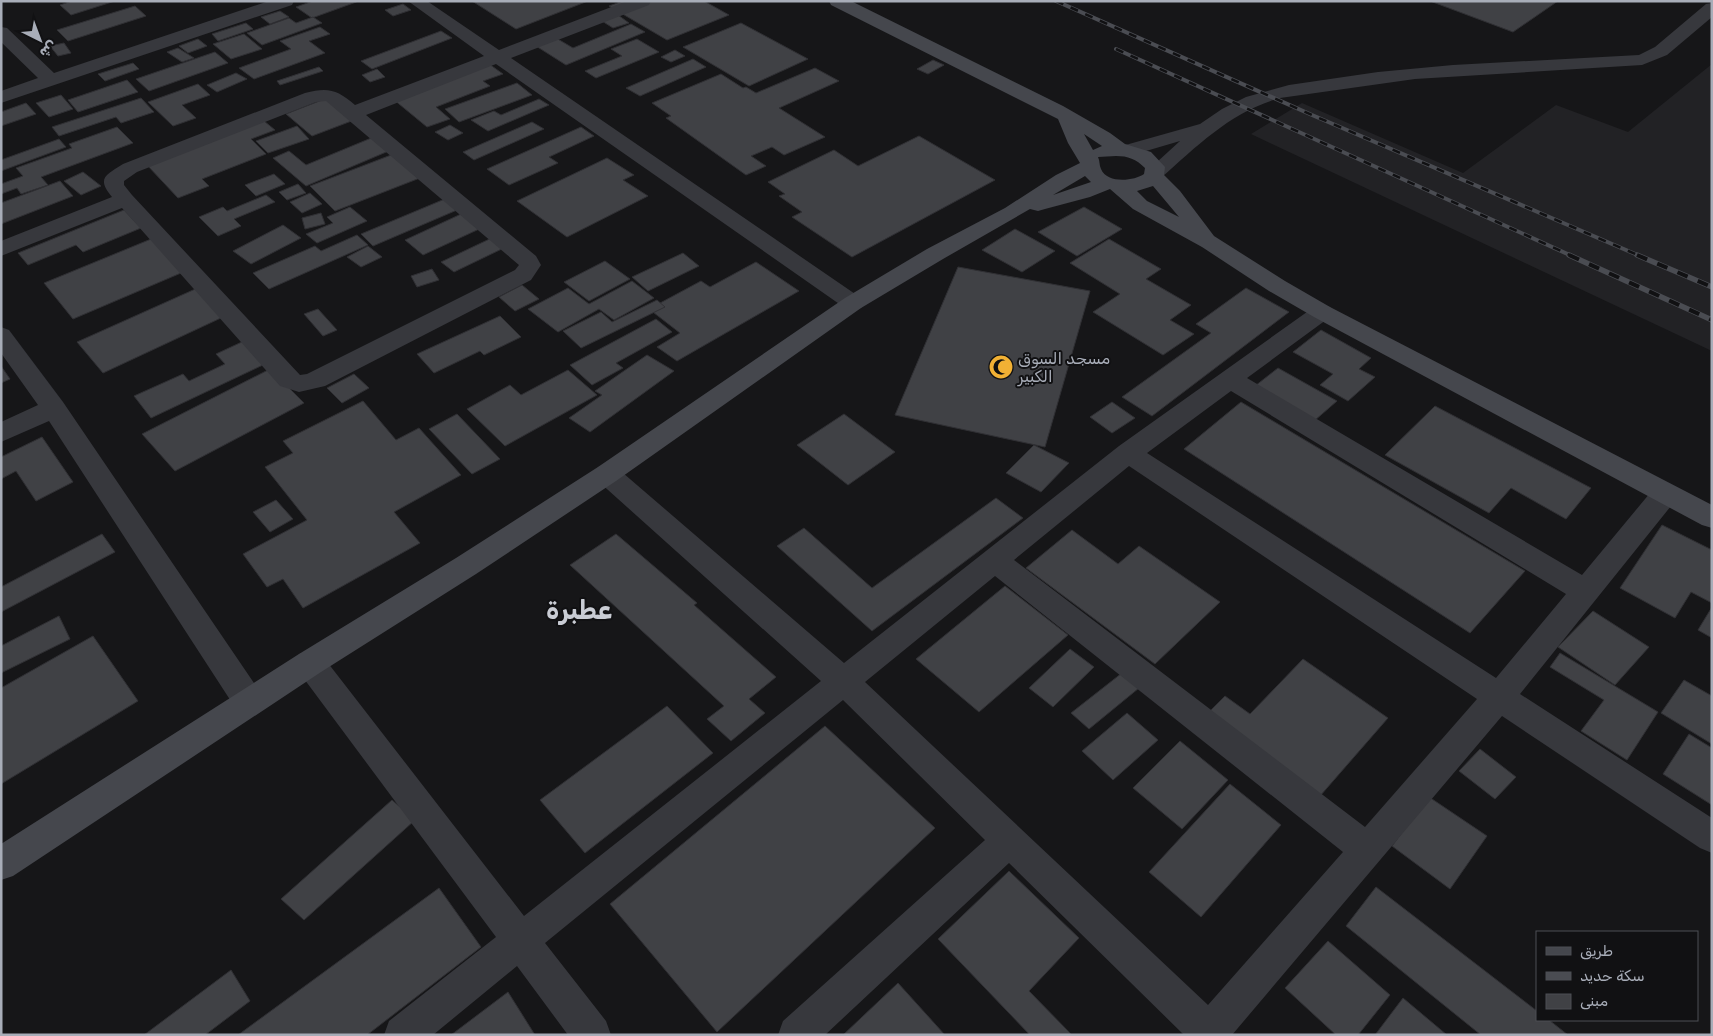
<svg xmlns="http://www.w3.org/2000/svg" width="1713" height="1036" viewBox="0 0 1713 1036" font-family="Rubik,'Noto Sans Arabic',sans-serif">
<rect width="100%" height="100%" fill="#161618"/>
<!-- built -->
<path fill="#222225" d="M 1712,64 L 1712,351 L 1251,134 L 1302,103 L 1463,173 L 1556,105 L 1628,132 Z"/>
<!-- building -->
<g fill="#404145" stroke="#303034">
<path d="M 72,1 L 115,1 L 71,15 L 60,5 Z"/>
<path d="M 313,1 L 359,1 L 312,18 L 296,7 Z"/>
<path d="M 472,1 L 588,1 L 516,29 Z"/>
<path d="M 623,1 L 704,1 L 729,15 L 667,40 L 609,6 Z"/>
<path d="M 1430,1 L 1558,1 L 1513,32 Z"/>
<path d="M 403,4 L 411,10 L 393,16 L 385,10 Z"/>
<path d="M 135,6 L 146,16 L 68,41 L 57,30 Z"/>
<path d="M 280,11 L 289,17 L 270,24 L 261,17 Z"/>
<path d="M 618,15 L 629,23 L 613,28 L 602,21 Z"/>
<path d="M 313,17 L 322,23 L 262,45 L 247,33 L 289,18 L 296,23 Z"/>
<path d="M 246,23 L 253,29 L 218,41 L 212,34 Z"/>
<path d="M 741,23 L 808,59 L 749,86 L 683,47 Z"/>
<path d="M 631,24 L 645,32 L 566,65 L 536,46 L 556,38 L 573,48 Z"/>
<path d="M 320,27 L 330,34 L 309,41 L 325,53 L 254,79 L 239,68 L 291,49 L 280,41 Z"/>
<path d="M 441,31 L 452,38 L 372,69 L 361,61 Z"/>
<path d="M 244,34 L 262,49 L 231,59 L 213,44 Z"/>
<path d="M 198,39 L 207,46 L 188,53 L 179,46 Z"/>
<path d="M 637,39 L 659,52 L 596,78 L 585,71 L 622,56 L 611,49 Z"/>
<path d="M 64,43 L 71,53 L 58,56 L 50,46 Z"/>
<path d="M 178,48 L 194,58 L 182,62 L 167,52 Z"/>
<path d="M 675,50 L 685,56 L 671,62 L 661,57 Z"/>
<path d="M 215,52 L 228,63 L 149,91 L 136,79 Z"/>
<path d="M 693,59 L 706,67 L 640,96 L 626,88 Z"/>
<path d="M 933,60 L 944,65 L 928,74 L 917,69 Z"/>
<path d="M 133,63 L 139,69 L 105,81 L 98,74 Z"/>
<path d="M 489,64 L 503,74 L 483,81 L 490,86 L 436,107 L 450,119 L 427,127 L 393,99 Z"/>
<path d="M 319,67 L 323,71 L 280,85 L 277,81 Z"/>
<path d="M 815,68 L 839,81 L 779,108 L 825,137 L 784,155 L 772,147 L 751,156 L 766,166 L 746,175 L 666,118 L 671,116 L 652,103 L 721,74 L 743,88 L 746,87 L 756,93 Z"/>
<path d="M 377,69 L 385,77 L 370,82 L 362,75 Z"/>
<path d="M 236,73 L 247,79 L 217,92 L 207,85 Z"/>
<path d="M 127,80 L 138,92 L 78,112 L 68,100 Z"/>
<path d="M 517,83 L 532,95 L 459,122 L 445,109 Z"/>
<path d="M 198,84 L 210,95 L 182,105 L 196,118 L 173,126 L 148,102 Z"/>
<path d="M 61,95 L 73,109 L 49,117 L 36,103 Z"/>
<path d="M 335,95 L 362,117 L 312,136 L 286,114 Z"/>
<path d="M 141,98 L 154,112 L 121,123 L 116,117 L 59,136 L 52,127 Z"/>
<path d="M 539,99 L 549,105 L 488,131 L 471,120 L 494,111 L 501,115 Z"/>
<path d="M 26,103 L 36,114 L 1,126 L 1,112 Z"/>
<path d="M 264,121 L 275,130 L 251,139 L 266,154 L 202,179 L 209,186 L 178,198 L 147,165 Z"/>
<path d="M 532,122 L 544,129 L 474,160 L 463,152 Z"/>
<path d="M 450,125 L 463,133 L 448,140 L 435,132 Z"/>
<path d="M 297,126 L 309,139 L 268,153 L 256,141 Z"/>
<path d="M 117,127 L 133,143 L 41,177 L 48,185 L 21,194 L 17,188 L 1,194 L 1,184 L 23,176 L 16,168 L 72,148 L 69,144 Z"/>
<path d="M 581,127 L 594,136 L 549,157 L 558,163 L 509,185 L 487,169 Z"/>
<path d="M 381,134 L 398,147 L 306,186 L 273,158 L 289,151 L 306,165 Z"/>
<path d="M 919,136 L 995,180 L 852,257 L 792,217 L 802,212 L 779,196 L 785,194 L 768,182 L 834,150 L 858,166 Z"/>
<path d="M 59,139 L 66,147 L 1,171 L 1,160 Z"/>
<path d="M 399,152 L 425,176 L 335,211 L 310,186 Z"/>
<path d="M 607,158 L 634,175 L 623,180 L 648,196 L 567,237 L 517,201 Z"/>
<path d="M 83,172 L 101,186 L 81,195 L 64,181 Z"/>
<path d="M 274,174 L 285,184 L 256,196 L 245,185 Z"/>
<path d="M 60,181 L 73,196 L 1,224 L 1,203 Z"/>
<path d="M 298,184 L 306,193 L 287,200 L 279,192 Z"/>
<path d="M 310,193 L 322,204 L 302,213 L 290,202 Z"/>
<path d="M 266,195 L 275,202 L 234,219 L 241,226 L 218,236 L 199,217 L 223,207 L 227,211 Z"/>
<path d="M 452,196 L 464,207 L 373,246 L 361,234 Z"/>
<path d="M 350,207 L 367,221 L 317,243 L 306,234 L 333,223 L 327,217 Z"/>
<path d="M 1084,207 L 1122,229 L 1077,256 L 1038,232 Z"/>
<path d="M 472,209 L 490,224 L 423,255 L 405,240 Z"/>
<path d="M 124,210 L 141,228 L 83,252 L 76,245 L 28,265 L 18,253 Z"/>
<path d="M 321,213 L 325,224 L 305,229 L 302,218 Z"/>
<path d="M 283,225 L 301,238 L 251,264 L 233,251 Z"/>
<path d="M 1015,229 L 1055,251 L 1022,272 L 982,250 Z"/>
<path d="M 357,235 L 368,245 L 269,289 L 253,273 L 315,246 L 321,251 Z"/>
<path d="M 498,235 L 510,245 L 454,272 L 441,262 Z"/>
<path d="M 156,237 L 188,270 L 73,319 L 44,283 Z"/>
<path d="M 1109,239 L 1161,269 L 1146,279 L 1191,305 L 1170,320 L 1194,334 L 1163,355 L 1093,312 L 1120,294 L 1070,263 Z"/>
<path d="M 368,246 L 382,257 L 361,267 L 347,257 Z"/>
<path d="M 683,253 L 699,266 L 648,291 L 632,277 Z"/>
<path d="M 605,261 L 630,279 L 589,301 L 564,282 Z"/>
<path d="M 756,262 L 799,291 L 677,361 L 657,347 L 680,333 L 649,309 L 701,281 L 710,287 Z"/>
<path d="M 958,267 L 1090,291 L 1045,447 L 895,415 Z"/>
<path d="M 432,269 L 439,280 L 417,287 L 411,276 Z"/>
<path d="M 632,281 L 654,298 L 614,320 L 599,309 L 558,332 L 528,309 L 568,288 L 589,304 Z"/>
<path d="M 211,282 L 238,310 L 103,373 L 77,342 Z"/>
<path d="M 522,285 L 539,299 L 515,311 L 499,297 Z"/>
<path d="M 1246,288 L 1289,312 L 1152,416 L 1122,397 L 1211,333 L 1196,324 Z"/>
<path d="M 657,300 L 665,307 L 581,348 L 563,331 L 601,312 L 612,322 Z"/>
<path d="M 318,309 L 337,330 L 323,336 L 304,314 Z"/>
<path d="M 500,316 L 521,337 L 484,355 L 480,351 L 434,373 L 417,354 Z"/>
<path d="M 656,319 L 672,332 L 616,363 L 623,368 L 592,385 L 570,365 Z"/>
<path d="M 1321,330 L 1371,358 L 1359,369 L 1375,377 L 1348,401 L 1320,385 L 1333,374 L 1293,352 Z"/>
<path d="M 244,341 L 265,364 L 151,418 L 134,396 L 183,374 L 189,381 L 225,364 L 216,354 Z"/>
<path d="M 647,355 L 674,371 L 590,432 L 569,418 L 602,395 L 595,391 Z"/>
<path d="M 1,366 L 10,379 L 1,383 Z"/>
<path d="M 1278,368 L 1337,401 L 1314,421 L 1255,386 Z"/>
<path d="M 270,369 L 304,403 L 175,471 L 142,434 Z"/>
<path d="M 568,370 L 597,395 L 505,446 L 467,409 L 510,385 L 521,395 Z"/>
<path d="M 354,374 L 369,388 L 342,403 L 327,388 Z"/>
<path d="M 363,401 L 396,440 L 419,428 L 461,475 L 394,512 L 420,543 L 303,608 L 283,579 L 267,587 L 243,554 L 307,520 L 265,467 L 293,453 L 283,441 Z"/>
<path d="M 1112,402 L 1135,418 L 1112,433 L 1090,417 Z"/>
<path d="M 1241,402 L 1525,571 L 1470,633 L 1184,449 Z"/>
<path d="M 1435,406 L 1591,488 L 1566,519 L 1511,488 L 1489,513 L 1385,455 Z"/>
<path d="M 457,414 L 500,459 L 472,474 L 429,429 Z"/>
<path d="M 844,414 L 895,452 L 848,485 L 797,445 Z"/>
<path d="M 42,437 L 73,482 L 36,501 L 16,471 L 1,479 L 1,457 Z"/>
<path d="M 1034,445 L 1069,463 L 1041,492 L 1006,473 Z"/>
<path d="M 996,498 L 1023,518 L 872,631 L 777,546 L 804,528 L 872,588 Z"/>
<path d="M 276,500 L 293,519 L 270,532 L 253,512 Z"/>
<path d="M 1662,525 L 1712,550 L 1712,603 L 1691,592 L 1675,618 L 1620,588 Z"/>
<path d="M 1072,530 L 1118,564 L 1139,546 L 1220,602 L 1155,664 L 1026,568 Z"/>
<path d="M 102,534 L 115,552 L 1,612 L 1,587 Z"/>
<path d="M 616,534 L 697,603 L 694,605 L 776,677 L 749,699 L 765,713 L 731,741 L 707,719 L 724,706 L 570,565 Z"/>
<path d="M 1005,586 L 1068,635 L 979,712 L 916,659 Z"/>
<path d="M 1712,607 L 1712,638 L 1698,630 Z"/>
<path d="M 1593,611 L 1649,647 L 1615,685 L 1558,647 Z"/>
<path d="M 59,616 L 70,639 L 1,673 L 1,646 Z"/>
<path d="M 93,636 L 138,701 L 1,784 L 1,688 Z"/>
<path d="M 1070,649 L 1094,667 L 1053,707 L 1029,688 Z"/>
<path d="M 1560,653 L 1658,712 L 1627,760 L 1581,731 L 1604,700 L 1550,667 Z"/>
<path d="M 1303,659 L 1388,718 L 1320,796 L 1209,712 L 1225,696 L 1250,714 Z"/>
<path d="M 1122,673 L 1139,688 L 1089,729 L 1071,713 Z"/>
<path d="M 1684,680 L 1712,696 L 1712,744 L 1661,713 Z"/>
<path d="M 667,706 L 713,753 L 585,853 L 540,800 Z"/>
<path d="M 1127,713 L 1158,740 L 1113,780 L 1082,751 Z"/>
<path d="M 825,726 L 935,828 L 717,1032 L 610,904 Z"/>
<path d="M 1689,734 L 1712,748 L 1712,805 L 1663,774 Z"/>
<path d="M 1180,741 L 1228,780 L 1182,829 L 1133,788 Z"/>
<path d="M 1480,749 L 1516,777 L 1495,799 L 1459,771 Z"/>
<path d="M 1230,784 L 1281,825 L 1201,917 L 1149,872 Z"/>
<path d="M 1429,797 L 1487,836 L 1450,889 L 1392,846 Z"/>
<path d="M 392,800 L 415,820 L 304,920 L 281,899 Z"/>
<path d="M 1009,871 L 1079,938 L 1029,991 L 1072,1035 L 1030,1035 L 938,939 Z"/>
<path d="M 1376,887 L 1537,1011 L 1537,1020 L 1549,1020 L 1568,1035 L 1481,1035 L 1346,926 Z"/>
<path d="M 439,888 L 481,947 L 367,1035 L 238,1035 Z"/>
<path d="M 1328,941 L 1390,995 L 1358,1035 L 1336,1035 L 1285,988 Z"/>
<path d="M 231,970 L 250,1001 L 205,1035 L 144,1035 Z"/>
<path d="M 898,983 L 945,1035 L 843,1035 Z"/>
<path d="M 508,992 L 535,1035 L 451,1035 Z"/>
<path d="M 1403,998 L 1447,1035 L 1375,1035 Z"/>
</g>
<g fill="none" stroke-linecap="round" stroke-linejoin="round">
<!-- street -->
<g fill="#37383d" fill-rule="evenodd">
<path d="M 269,1 L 294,1 L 292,5 L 1,103 L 1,91 L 38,78 L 1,42 L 1,27 L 7,28 L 54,73 Z"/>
<path d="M 408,1 L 427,1 L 499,50 L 627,1 L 651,1 L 649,5 L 511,58 L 861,298 L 865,303 L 861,308 L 853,310 L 845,308 L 496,64 L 366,115 L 536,256 L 541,265 L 531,280 L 325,386 L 299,392 L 280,386 L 122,208 L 1,256 L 1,241 L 112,197 C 96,178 106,175 123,164 L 305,93 C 329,87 337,90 355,105 L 484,56 ZM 326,101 L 519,265 L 515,270 L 307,374 L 300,375 L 132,195 L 124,185 L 124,181 L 137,172 L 316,102 Z"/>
<path d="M 1712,3 L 1712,17 L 1667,55 L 1642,65 L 1415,79 L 1280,98 C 1232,111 1198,145 1162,177 L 1155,179 L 1148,177 L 1145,173 L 1180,141 L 1129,156 L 1122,154 L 1119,150 L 1122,146 L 1200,124 L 1222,109 L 1246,97 L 1289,85 L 1378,72 L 1453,65 L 1639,55 L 1655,47 L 1706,4 Z"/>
<path d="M 1322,305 L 1330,307 L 1334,312 L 1330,317 L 1247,378 L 1582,575 L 1655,487 L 1665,484 L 1675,487 L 1679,494 L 1675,501 L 1520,694 L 1712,818 L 1712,853 L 1700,848 L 1502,716 L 1232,1035 L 1184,1035 L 1009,863 L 825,1035 L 778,1035 L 783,1021 L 985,840 L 843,700 L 545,943 L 606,1021 L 611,1035 L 568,1035 L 517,966 L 433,1035 L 384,1035 L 389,1021 L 496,937 L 299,672 L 295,663 L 299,654 L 310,650 L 321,654 L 524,916 L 821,681 L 598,481 L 594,474 L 598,467 L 607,464 L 616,467 L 844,663 L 1119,446 L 1314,307 ZM 1231,391 L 1566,594 L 1496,678 L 1147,453 ZM 1129,466 L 1477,699 L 1365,827 L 1014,560 ZM 995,576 L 1343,852 L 1208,1005 L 865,682 Z"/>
<path d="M 1,327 L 9,330 L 63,402 L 260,692 L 265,702 L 260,712 L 249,715 L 238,712 L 49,421 L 1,442 L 1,422 L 38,405 L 1,353 Z"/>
</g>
<!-- secondary -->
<path fill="#45474d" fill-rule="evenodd" d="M 829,1 L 851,1 L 1063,106 L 1110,133 L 1125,144 L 1151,152 L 1165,167 L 1164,175 L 1180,191 L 1214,236 L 1285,281 L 1330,307 L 1712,505 L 1712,528 L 1702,525 L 1314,317 L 1269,291 L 1202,247 L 1133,209 L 1110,189 L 1090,197 L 1045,209 L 1038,211 L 1030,209 L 943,259 L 861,308 L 616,481 L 476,574 L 321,672 L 13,876 L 1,880 L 1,844 L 299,654 L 456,558 L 598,467 L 845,298 L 927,249 L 1005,208 L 1056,175 L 1080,163 L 1068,143 L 1058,119 L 831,5 ZM 1084,134 L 1102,146 L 1093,150 ZM 1116,156 C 1128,156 1136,159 1145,168 L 1144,174 C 1134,181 1107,184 1101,169 C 1099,165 1100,161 1098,157 ZM 1085,176 L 1091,182 L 1053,195 ZM 1153,186 L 1179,217 L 1147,201 L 1137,191 Z"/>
<defs>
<g id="rail-far1">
<path d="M 1056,1 L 1312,115 L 1640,256"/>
<path d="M 1116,49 L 1572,256"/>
</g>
<g id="rail">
<path d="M 1569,255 L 1712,320"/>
<path d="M 1637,255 L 1712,287"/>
</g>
</defs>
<!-- rail-far1 casing -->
<use href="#rail-far1" stroke="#4a4c52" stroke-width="4"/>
<!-- rail casing -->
<use href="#rail" stroke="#4a4c52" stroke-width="5.5"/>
<!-- rail-far1 -->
<use href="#rail-far1" stroke="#111113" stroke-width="2.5" stroke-dasharray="8" stroke-linecap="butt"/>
<!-- rail -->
<use href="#rail" stroke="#111113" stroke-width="4" stroke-dasharray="11" stroke-linecap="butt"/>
</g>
<!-- icons -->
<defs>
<symbol id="mosque-disc" viewBox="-11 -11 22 22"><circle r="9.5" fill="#f2b134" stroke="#111113"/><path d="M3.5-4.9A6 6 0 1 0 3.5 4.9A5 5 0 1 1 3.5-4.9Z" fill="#111"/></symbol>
</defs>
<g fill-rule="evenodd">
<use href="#mosque-disc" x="987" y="353" width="28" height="28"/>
</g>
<g text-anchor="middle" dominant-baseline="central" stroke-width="4" stroke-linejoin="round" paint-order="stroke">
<!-- poi labels -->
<g font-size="16" fill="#a8adb8" stroke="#111113" text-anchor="start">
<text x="1018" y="358">مسجد السوق<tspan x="1018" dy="18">الكبير</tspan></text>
</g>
<!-- town labels -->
<g font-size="26" font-weight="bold" fill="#c9ccd4" stroke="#111113">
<text x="579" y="610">عطبرة</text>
</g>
</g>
<!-- border -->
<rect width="1713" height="1036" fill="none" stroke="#a8adb8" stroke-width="5"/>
<!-- legend -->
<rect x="1536" y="931" width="162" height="90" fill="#111113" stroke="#4d4f55"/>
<rect x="1546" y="947" width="25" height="8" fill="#45474d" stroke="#4d4f55"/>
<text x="1580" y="956" font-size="15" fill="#a8adb8">طريق</text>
<rect x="1546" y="972" width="25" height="8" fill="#4a4c52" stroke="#4d4f55"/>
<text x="1580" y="981" font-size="15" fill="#a8adb8">سكة حديد</text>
<rect x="1546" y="994" width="25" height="15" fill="#404145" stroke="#4d4f55"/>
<text x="1580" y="1006" font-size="15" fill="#a8adb8">مبنى</text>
<!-- north arrow -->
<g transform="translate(40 40) rotate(138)" stroke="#111113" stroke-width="4" paint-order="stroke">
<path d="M0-4L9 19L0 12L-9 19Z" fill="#a8adb8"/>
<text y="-8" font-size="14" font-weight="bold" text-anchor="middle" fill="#a8adb8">ش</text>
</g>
</svg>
